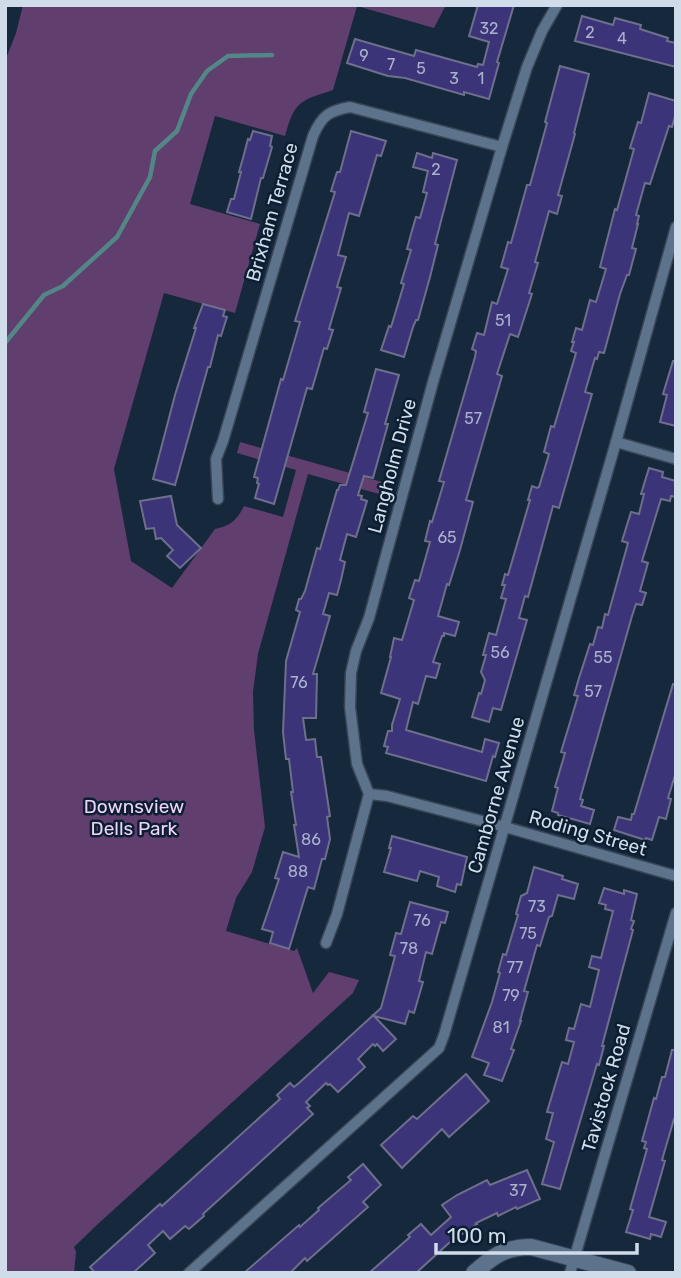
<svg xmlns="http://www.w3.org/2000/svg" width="681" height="1278" viewBox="0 0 681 1278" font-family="Rubik,sans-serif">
<rect width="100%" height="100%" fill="#15283c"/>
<!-- green -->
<path fill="#603e6d" d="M 23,5 L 446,5 L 434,28 L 357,6 L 333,90 C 300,101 295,100 285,136 L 215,116 L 190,204 L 260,224 L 235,313 L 164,293 L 114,469 L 131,561 L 172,588 L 215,529 C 230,526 237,520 244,506 L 283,517 L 296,470 L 237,453 L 240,442 L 382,482 L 379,494 L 308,474 L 258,654 L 253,692 L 254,730 L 265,827 L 252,872 L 236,898 L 226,931 L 294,951 L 297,948 L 313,993 L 329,972 L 359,980 L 353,993 L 99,1223 L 74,1247 L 76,1252 L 74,1273 L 5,1273 L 5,61 L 16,33 Z"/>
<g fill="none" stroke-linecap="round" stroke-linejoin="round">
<!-- stream -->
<path stroke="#538787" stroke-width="4.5" d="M 5,343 L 44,295 L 63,286 L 117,237 L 150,177 L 155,151 L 177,131 L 191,94 L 207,71 L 228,56 L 272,55"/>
</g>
<!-- building -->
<g fill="#3b3478" stroke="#6e6f8c" stroke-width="2">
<path d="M 478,5 L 514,5 L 497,62 L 499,63 L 489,99 L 464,92 L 464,95 L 405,78 L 388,76 L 347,63 L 355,39 L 414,56 L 416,50 L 477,67 L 478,64 L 483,65 L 489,42 L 469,36 Z"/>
<path d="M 582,16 L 613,25 L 615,18 L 641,25 L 640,29 L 668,38 L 667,41 L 676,43 L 676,67 L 575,41 Z"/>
<path d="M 560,66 L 589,74 L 574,133 L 575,134 L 558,195 L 562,196 L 557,214 L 549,211 L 535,262 L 538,263 L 529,293 L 532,294 L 518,337 L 510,334 L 497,374 L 502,376 L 466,500 L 473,502 L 460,550 L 449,585 L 447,584 L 438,616 L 459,622 L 455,636 L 444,633 L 444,636 L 442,636 L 433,662 L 440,664 L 436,678 L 426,676 L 418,704 L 413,702 L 406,730 L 482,752 L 485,739 L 499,743 L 495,757 L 493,756 L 486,781 L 386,753 L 388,747 L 384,746 L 388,731 L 392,731 L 392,725 L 400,699 L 381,693 L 391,657 L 390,657 L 394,638 L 402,640 L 414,600 L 409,598 L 415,580 L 419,581 L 430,542 L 425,541 L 430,521 L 432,522 L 444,482 L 439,481 L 475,357 L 476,351 L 472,349 L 477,333 L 484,335 L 492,302 L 497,304 L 508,269 L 501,267 L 508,242 L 511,243 L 527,185 L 530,185 L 547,123 L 545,122 Z"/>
<path d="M 649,93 L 676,101 L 676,113 L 672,127 L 669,126 L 650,184 L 645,183 L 636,215 L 639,216 L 637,224 L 638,224 L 632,248 L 636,249 L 629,275 L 627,275 L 620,294 L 604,353 L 599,352 L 597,359 L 595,358 L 585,392 L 592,394 L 563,494 L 559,508 L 553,506 L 528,597 L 525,596 L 519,618 L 527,620 L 501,710 L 493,708 L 489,722 L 472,717 L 479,693 L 481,694 L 485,680 L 481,672 L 486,655 L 483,655 L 489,633 L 496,635 L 506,599 L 501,598 L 505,585 L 502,585 L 505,574 L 508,575 L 530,500 L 528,500 L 532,486 L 537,488 L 539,487 L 549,454 L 544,452 L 551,426 L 554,427 L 576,353 L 571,351 L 574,342 L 572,342 L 576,328 L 582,330 L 590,300 L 596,302 L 606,269 L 600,267 L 615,209 L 617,210 L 634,149 L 630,148 L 638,122 L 641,123 Z"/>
<path d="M 253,131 L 272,136 L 270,146 L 272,147 L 263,178 L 261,178 L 251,219 L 227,212 L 231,199 L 234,199 L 241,172 L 239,172 L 243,158 L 248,139 L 250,140 Z"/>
<path d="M 351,131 L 386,141 L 381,156 L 377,155 L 359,216 L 349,213 L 338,255 L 346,257 L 337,287 L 341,288 L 329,329 L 333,330 L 327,349 L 324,348 L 312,389 L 307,388 L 274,504 L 255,498 L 259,484 L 257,483 L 258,478 L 254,477 L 281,379 L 283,380 L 300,322 L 295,321 L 335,192 L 331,191 L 337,172 L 340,172 Z"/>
<path d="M 417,153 L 432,158 L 433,153 L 457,160 L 435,244 L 438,245 L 430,277 L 418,320 L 416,320 L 413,327 L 404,357 L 381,350 L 389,326 L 391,327 L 404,284 L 401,283 L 411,250 L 407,249 L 411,234 L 416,217 L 420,218 L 427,193 L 423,192 L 428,171 L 413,167 Z"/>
<path d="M 203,304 L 225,310 L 223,316 L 227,317 L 221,336 L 218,335 L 210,367 L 208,367 L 175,485 L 153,479 L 175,395 L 196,328 L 194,328 Z"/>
<path d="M 673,361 L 676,361 L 676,426 L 660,422 L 667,395 L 663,394 Z"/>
<path d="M 376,369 L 399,375 L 385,424 L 388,424 L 373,478 L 364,476 L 358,495 L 362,496 L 361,499 L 367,501 L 356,537 L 347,534 L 340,560 L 345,562 L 341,580 L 337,595 L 329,593 L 323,614 L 330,616 L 313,674 L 317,674 L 316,718 L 303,718 L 306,740 L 315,739 L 317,757 L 321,757 L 330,816 L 327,817 L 330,839 L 325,859 L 322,859 L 314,889 L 308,887 L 289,949 L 270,943 L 273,932 L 262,929 L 279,879 L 275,878 L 283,852 L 299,857 L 294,825 L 296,825 L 291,792 L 293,792 L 289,759 L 286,759 L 283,732 L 286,661 L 300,612 L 296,610 L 299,599 L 301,599 L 305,591 L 317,548 L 320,549 L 337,490 L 338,490 L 340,485 L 346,485 L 368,413 L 364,412 Z"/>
<path d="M 649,468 L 663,472 L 662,477 L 676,481 L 676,497 L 671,496 L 670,501 L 661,499 L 642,561 L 648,563 L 640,591 L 646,593 L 642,605 L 636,604 L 632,616 L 580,799 L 583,800 L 581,806 L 594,810 L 590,824 L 558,815 L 558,813 L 552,811 L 558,788 L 555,787 L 565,753 L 561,752 L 578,696 L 574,695 L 579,678 L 590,644 L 593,645 L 598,627 L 602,628 L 605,614 L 608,615 L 628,543 L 622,541 L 631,512 L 639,514 L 644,494 L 641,494 Z"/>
<path d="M 171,496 L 177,525 L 201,548 L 180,568 L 167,556 L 173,550 L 161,538 L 156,539 L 154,528 L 146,529 L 140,501 Z"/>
<path d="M 673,684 L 676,685 L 676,772 L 668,798 L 671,799 L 666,819 L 659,817 L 652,840 L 646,838 L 645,840 L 614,830 L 618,817 L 631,820 L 632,814 L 634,814 Z"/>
<path d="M 392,836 L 467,857 L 461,885 L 457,884 L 455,892 L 437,886 L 439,877 L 420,871 L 417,881 L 384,872 L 391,848 L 389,848 Z"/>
<path d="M 534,867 L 563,876 L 562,879 L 578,884 L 574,899 L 558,895 L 552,916 L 549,917 L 540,946 L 537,945 L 524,991 L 528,992 L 520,1021 L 521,1021 L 511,1049 L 514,1050 L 502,1081 L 484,1075 L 489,1063 L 472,1057 L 492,1002 L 500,973 L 498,972 L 503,954 L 506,955 L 518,915 L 516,914 L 521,896 L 527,893 Z"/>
<path d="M 604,888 L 624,894 L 624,890 L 637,894 L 631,920 L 634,921 L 631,929 L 633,930 L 602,1046 L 604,1046 L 599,1065 L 597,1064 L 560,1189 L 542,1184 L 554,1142 L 546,1139 L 553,1113 L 547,1112 L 562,1062 L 568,1064 L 574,1042 L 566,1040 L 569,1028 L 574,1029 L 581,1004 L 590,1007 L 599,970 L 589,967 L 592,956 L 601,958 L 613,911 L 605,909 L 606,905 L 599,903 Z"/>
<path d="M 410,902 L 448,912 L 445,923 L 441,922 L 432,954 L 426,952 L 419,981 L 423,982 L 414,1013 L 409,1011 L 405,1024 L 374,1016 L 396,1039 L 383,1051 L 377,1044 L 375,1046 L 373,1044 L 358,1059 L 365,1067 L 338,1092 L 330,1084 L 328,1085 L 326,1083 L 306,1102 L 310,1106 L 307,1108 L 313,1114 L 203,1214 L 204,1216 L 189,1229 L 185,1226 L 170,1239 L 163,1231 L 148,1245 L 155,1253 L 133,1273 L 95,1273 L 90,1267 L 160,1204 L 162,1206 L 280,1099 L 277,1095 L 290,1083 L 294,1087 L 299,1083 L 381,1008 L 395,956 L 390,955 L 396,933 L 401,934 Z"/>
<path d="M 672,1050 L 676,1050 L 676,1120 L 674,1119 L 662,1160 L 665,1161 L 649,1217 L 666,1222 L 661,1237 L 651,1234 L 650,1239 L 626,1232 L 633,1210 L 630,1209 L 647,1149 L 644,1148 L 646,1142 L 642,1141 L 654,1098 L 656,1099 L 662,1077 L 665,1077 Z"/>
<path d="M 466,1074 L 489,1101 L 449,1137 L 442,1129 L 402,1168 L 381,1145 L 413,1116 L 417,1119 Z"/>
<path d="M 363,1164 L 381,1185 L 363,1202 L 368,1207 L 307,1261 L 305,1258 L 290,1273 L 244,1273 L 299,1225 L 300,1227 L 319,1210 L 318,1208 L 351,1180 L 348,1177 Z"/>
<path d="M 527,1170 L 540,1199 L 517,1209 L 516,1207 L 498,1216 L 497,1213 L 476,1223 L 477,1224 L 463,1234 L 461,1232 L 416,1273 L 369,1273 L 410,1237 L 408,1235 L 421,1224 L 431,1235 L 451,1217 L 442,1205 L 457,1195 L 487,1180 L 490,1185 Z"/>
</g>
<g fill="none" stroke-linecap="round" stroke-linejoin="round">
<defs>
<g id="street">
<path d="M 616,442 L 676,459"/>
<path d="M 218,499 L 216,459 L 223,441 L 313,136 C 322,115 329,111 350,107 L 502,147"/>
<path d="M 369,794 L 387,796 L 505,827 L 676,876"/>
<path d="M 326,943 L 337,914 L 369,794 L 357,764 L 350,707 L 351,673 L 356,651 L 369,618 L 433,382 L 502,147 L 527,67 L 542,31 L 557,5"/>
<path d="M 189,1273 L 439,1048 L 444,1035 L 616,442 L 676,227"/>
<path d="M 570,1273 L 676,913"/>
</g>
<path id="secondary" d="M 474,1273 C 493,1256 505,1247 531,1247 L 628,1273"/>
</defs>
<!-- street casing -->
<use href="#street" stroke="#384556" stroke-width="13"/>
<!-- secondary casing -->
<use href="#secondary" stroke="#384556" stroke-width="18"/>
<!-- street -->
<use href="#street" stroke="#5d728b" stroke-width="10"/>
<!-- secondary -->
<use href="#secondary" stroke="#5d728b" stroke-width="16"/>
</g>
<g text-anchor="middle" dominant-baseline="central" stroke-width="5" stroke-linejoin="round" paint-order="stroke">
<!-- number labels -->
<g font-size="16" fill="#abb2cd">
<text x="489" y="28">32</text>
<text x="590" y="32">2</text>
<text x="622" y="38">4</text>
<text x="364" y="55">9</text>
<text x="391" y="64">7</text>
<text x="421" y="68">5</text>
<text x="454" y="78">3</text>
<text x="481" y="78">1</text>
<text x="436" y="169">2</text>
<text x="503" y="320">51</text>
<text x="473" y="418">57</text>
<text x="447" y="537">65</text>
<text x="500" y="652">56</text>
<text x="603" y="657">55</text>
<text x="299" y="682">76</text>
<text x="593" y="691">57</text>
<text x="311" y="839">86</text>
<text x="298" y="871">88</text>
<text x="537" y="906">73</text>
<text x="422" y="920">76</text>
<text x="528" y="933">75</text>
<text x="409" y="948">78</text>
<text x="515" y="967">77</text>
<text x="511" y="995">79</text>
<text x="501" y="1027">81</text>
<text x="518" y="1190">37</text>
</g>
<!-- street labels -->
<g font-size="19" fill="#d0dce9" stroke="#0c1e32">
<text transform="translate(272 212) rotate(-74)">Brixham Terrace</text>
<text transform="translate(392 466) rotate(-75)">Langholm Drive</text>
<text transform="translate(496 795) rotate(-74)">Camborne Avenue</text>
<text transform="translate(588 833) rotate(16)">Roding Street</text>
<text transform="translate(606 1088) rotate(-74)">Tavistock Road</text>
</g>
<!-- park labels -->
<g font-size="19" fill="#eed4f8" stroke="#0c1e32">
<text x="134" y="806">Downsview<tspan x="134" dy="22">Dells Park</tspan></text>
</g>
</g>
<!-- border -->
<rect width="681" height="1278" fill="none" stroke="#d0dce9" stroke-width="14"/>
<!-- scale -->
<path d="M436 1243v10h201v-10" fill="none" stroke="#d0dce9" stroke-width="3.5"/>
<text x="447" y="1243" font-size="21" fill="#d0dce9" stroke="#0c1e32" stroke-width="5" paint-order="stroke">100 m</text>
</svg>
